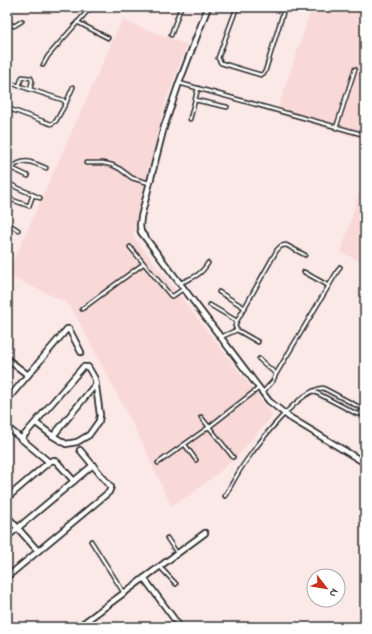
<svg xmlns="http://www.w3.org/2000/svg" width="372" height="634" viewBox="0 0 372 634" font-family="'Indie Flower',sans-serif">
<rect width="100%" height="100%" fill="#fbe9e8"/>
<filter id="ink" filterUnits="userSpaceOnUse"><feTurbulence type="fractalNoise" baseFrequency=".025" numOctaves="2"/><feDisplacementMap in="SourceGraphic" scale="8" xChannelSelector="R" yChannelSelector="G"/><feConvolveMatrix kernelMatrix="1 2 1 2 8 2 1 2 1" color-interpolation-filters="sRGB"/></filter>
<g filter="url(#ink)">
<!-- built -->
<g fill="#f8d9d8">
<path d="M 312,7 L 365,7 L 365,140 L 276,114 Z"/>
<path d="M 122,20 L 187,45 L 165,103 L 133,236 L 273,415 L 235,459 L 193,493 L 171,506 L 138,434 L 74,312 L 65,302 L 7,275 Z"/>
<path d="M 365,173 L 365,264 L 341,252 Z"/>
</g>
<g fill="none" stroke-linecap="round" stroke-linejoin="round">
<defs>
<g id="service">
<path d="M 237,7 L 218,58 L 221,63 L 261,75 L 265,72 L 283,13 L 282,10 L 273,7"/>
<path d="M 7,22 L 14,26 L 22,21"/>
<path d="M 77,22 L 108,38"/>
<path d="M 171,35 L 181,7"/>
<path d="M 43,65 L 48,56 L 91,7"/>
<path d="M 7,82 L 63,100 L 66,103 L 56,121 L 51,124 L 7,108"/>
<path d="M 179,83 L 365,135"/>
<path d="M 19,86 L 22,77 L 31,78 L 32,81 L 30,90"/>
<path d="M 195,100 L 198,88"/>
<path d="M 66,103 L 73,87"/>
<path d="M 190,119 L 195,100 L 227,107"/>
<path d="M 336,128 L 355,69"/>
<path d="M 86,163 L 103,163 L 112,165 L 120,169 L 132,178 L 149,183"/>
<path d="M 7,167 L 11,168 C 25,157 31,162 46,168"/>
<path d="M 11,168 L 28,176"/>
<path d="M 7,183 L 40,198"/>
<path d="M 7,198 L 29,206 L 33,195"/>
<path d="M 7,223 L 18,230"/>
<path d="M 130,247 L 171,296 L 173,296 L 183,289"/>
<path d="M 304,272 L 329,286"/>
<path d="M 180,283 C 194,277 200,276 208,263"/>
<path d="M 219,292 L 245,308"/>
<path d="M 210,305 L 237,321 L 235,326 L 237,330 L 258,342"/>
<path d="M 82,309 L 143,264"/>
<path d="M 237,321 L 277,250 L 281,246 L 286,245 L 305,255"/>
<path d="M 221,337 L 237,330"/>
<path d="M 259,359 L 276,374 L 273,381 L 263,392"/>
<path d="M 276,374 L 340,267"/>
<path d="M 313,391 L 357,414 L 360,414 L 365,404"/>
<path d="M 201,417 L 233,457"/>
<path d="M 185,445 L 196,460"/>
<path d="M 158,463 L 209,427 L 259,388"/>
<path d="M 225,496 C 232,484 238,472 246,461 C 260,441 299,390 323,388 L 363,409"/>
<path d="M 167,538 L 177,553"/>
<path d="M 91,541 L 124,593"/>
<path d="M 160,567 L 176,584"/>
<path d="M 261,627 L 263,626"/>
</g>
<g id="minor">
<path d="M 208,7 L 179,83 L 164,127 L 141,217 L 140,226 L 141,232 L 269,401 L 289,417 L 365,463"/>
<path d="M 7,359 L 28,375"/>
<path d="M 7,400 L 67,329 L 69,329 L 81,352"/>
<path d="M 7,427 L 49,462"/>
<path d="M 53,436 L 95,385"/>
<path d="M 21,439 L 83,367 L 88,367 L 95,379 L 100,415 L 99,421 L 89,435 L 77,442 L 66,444 L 53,436 L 36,423"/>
<path d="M 7,498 L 49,462 L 53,460 L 57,462 L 74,481"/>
<path d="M 7,516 L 38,551"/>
<path d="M 7,537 L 93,465"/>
<path d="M 7,577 L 109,492 L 111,487 L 80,450"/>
<path d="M 144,578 L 180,627"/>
<path d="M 78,627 L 205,533"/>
</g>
</defs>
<!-- service casing -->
<use href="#service" stroke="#2b2b2b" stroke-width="5.5"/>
<!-- minor casing -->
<use href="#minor" stroke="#2b2b2b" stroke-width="8"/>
<!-- service -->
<use href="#service" stroke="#fff" stroke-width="2.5"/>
<!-- minor -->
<use href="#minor" stroke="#fff" stroke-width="4.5"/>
</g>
</g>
<!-- margin -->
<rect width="372" height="634" fill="none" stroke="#fff" stroke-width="24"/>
<rect x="12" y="12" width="348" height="610" fill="none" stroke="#2b2b2b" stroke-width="1.5" filter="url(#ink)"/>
<!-- north arrow -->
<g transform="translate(326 588) rotate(121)"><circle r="19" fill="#ffffff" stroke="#aaaaaa"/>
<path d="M0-3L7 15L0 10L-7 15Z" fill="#c8321e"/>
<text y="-6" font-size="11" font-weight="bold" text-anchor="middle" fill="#2b2b2b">N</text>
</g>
</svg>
